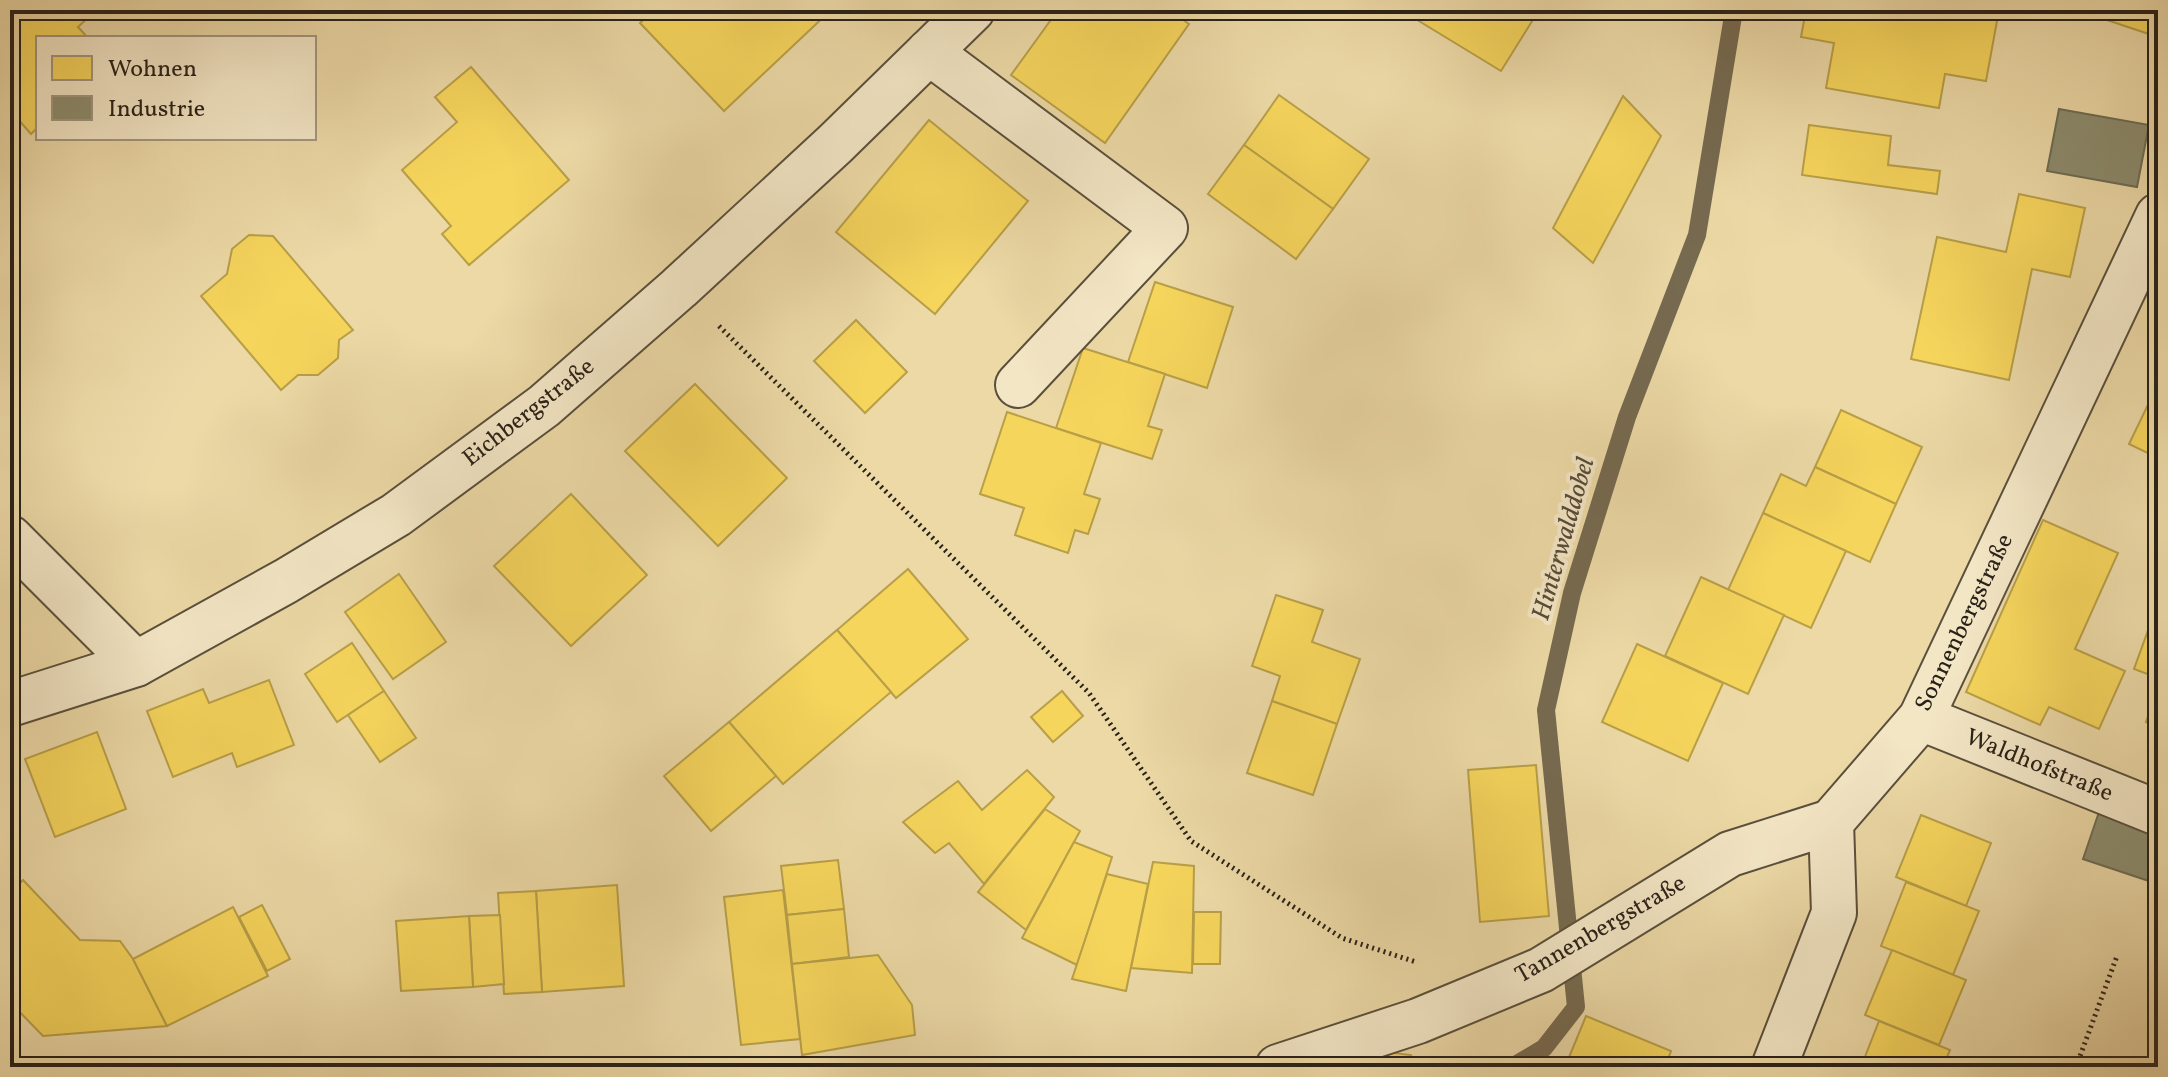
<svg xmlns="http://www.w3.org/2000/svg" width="2168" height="1077" viewBox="0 0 2168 1077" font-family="Vollkorn,serif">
<rect width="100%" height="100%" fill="#ecd9a6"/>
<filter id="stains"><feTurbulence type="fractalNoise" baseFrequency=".0025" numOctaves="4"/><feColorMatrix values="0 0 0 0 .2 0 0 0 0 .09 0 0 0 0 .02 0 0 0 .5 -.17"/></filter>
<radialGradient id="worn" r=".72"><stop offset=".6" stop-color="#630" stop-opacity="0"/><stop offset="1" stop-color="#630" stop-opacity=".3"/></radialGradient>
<!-- homes -->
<g fill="#f6d55c" stroke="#b89f48" stroke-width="2">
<path d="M 21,10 L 89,10 L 92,14 L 78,27 L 88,38 L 38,38 L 38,127 L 31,134 L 10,110 L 10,20 Z"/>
<path d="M 185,10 L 204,10 L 194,19 Z"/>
<path d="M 654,10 L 831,10 L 724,111 L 640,23 Z"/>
<path d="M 1058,10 L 1169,10 L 1189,24 L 1105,143 L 1011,75 Z"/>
<path d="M 1419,10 L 1539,10 L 1501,71 L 1414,18 Z"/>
<path d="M 1806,10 L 1999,10 L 1986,81 L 1945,74 L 1939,108 L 1826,88 L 1834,43 L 1801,37 Z"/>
<path d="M 2090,10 L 2158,10 L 2158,37 L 2089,14 Z"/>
<path d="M 471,67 L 569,180 L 469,265 L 442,234 L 451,226 L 402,170 L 457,122 L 435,97 Z"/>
<path d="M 1279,95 L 1369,159 L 1333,209 L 1244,145 Z"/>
<path d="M 1623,96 L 1661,136 L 1593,263 L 1553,228 Z"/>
<path d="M 929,120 L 1028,201 L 935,314 L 836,232 Z"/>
<path d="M 1809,125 L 1891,136 L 1888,165 L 1940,171 L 1937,194 L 1802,175 Z"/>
<path d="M 1244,145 L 1333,209 L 1296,259 L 1208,194 Z"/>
<path d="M 2019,194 L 2085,208 L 2070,277 L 2032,269 L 2009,380 L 1911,359 L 1937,237 L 2006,252 Z"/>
<path d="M 249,235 L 273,236 L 353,330 L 339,340 L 338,358 L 318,375 L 298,375 L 281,390 L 201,296 L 227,274 L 232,249 Z"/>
<path d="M 1155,282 L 1233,307 L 1207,388 L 1128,362 Z"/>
<path d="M 856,320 L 907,372 L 865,413 L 814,361 Z"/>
<path d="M 1083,348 L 1165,374 L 1148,426 L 1162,430 L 1152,459 L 1056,428 Z"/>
<path d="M 695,384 L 787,478 L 718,546 L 625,451 Z"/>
<path d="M 2158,384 L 2158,458 L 2129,444 Z"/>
<path d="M 1841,410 L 1922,447 L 1896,504 L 1815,467 Z"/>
<path d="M 1007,412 L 1101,443 L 1084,494 L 1100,499 L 1088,534 L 1075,530 L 1068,553 L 1015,535 L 1024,508 L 980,494 Z"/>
<path d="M 1815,467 L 1896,504 L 1870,562 L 1763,513 L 1781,474 L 1806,486 Z"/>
<path d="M 571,494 L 647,575 L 571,646 L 494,566 Z"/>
<path d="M 1763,513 L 1846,551 L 1811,628 L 1728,590 Z"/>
<path d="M 2043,520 L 2118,553 L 2075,649 L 2125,671 L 2099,729 L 2049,707 L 2040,725 L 1966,692 Z"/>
<path d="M 908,569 L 968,639 L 896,698 L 837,630 Z"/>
<path d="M 399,574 L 446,642 L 393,679 L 345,612 Z"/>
<path d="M 1701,577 L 1784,615 L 1748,694 L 1665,656 Z"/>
<path d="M 1276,595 L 1323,610 L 1312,642 L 1360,659 L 1337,724 L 1272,701 L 1280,676 L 1252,666 Z"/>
<path d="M 2154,614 L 2158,615 L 2158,678 L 2134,669 Z"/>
<path d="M 837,630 L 891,692 L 783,784 L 729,722 Z"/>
<path d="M 352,643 L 384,691 L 337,722 L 305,674 Z"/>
<path d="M 1637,644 L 1723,683 L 1688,761 L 1602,722 Z"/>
<path d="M 269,680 L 294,745 L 237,767 L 232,753 L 173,777 L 147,711 L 203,689 L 209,703 Z"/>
<path d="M 2158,688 L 2158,726 L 2146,722 Z"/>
<path d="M 384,691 L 416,738 L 380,762 L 348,715 Z"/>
<path d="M 1062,691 L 1083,716 L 1053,742 L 1031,717 Z"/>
<path d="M 1272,701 L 1337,724 L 1313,795 L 1247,773 Z"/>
<path d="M 729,722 L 776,776 L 711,831 L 664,776 Z"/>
<path d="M 97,732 L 126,809 L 55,837 L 25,759 Z"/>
<path d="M 1536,765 L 1549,916 L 1480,922 L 1468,770 Z"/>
<path d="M 1027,770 L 1054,797 L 984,884 L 949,843 L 935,853 L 903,822 L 958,781 L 982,810 Z"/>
<path d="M 1045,809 L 1080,831 L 1026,930 L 978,892 Z"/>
<path d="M 1921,815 L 1991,843 L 1966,906 L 1896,877 Z"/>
<path d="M 1074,842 L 1112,857 L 1077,965 L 1022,938 Z"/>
<path d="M 838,860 L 844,909 L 787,915 L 781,866 Z"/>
<path d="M 1153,862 L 1194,866 L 1192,973 L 1131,968 Z"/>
<path d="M 1107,874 L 1148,884 L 1126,991 L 1072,979 Z"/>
<path d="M 23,880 L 80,940 L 120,941 L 133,959 L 167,1026 L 43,1036 L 10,1002 L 10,893 Z"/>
<path d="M 1906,882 L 1979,911 L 1953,975 L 1881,946 Z"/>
<path d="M 617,885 L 624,986 L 542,992 L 536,891 Z"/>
<path d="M 783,890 L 800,1039 L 741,1045 L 724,897 Z"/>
<path d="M 536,891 L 542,992 L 504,994 L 498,893 Z"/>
<path d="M 262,905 L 290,959 L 267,971 L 239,917 Z"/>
<path d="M 233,907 L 268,976 L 167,1026 L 133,959 Z"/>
<path d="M 844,909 L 849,957 L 792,964 L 787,915 Z"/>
<path d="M 1194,912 L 1221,912 L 1220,964 L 1193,964 Z"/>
<path d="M 500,915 L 504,984 L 473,987 L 469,916 Z"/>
<path d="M 469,916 L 473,987 L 401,991 L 396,921 Z"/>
<path d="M 1892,950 L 1966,980 L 1939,1045 L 1865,1015 Z"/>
<path d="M 878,955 L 912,1005 L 915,1035 L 802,1055 L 792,964 Z"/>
<path d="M 1586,1016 L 1671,1051 L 1665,1067 L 1565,1067 Z"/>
<path d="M 1879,1021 L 1950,1050 L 1943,1067 L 1861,1067 Z"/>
<path d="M 1360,1049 L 1411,1055 L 1409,1067 L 1359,1067 Z"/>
</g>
<!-- industry -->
<g fill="#8c8c6e" stroke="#6e6c54" stroke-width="2">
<path d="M 2059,109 L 2149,125 L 2137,187 L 2047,171 Z"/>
<path d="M 2099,812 L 2158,832 L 2158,884 L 2083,859 Z"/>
</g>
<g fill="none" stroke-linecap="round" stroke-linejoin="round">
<!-- stream -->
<path stroke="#766a50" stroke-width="18" d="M 1512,1067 L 1544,1048 L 1576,1007 L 1546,710 L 1572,593 L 1627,417 L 1697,235 L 1734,10"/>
<defs>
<g id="minor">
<path d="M 929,52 L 1165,228 L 1018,385"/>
<path d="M 10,538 L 136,664"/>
<path d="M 10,704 L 136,664 L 286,581 L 396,515 L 544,406 L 679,288 L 835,144 L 972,10"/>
<path d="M 1921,718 L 2158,813"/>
<path d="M 1278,1067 L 1418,1021 L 1541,970 L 1730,854 L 1831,822"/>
<path d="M 1774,1067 L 1834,913 L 1831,822 L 1921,718 L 2158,216"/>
</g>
</defs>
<!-- minor casing -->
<use href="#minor" stroke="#5a4f3c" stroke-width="48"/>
<!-- path -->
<g stroke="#292118" stroke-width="5" stroke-dasharray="2 4" stroke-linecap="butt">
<path d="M 719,326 L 1089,693 L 1191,841 L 1342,938 L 1416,962"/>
<path d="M 2076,1067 L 2117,956"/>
</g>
<!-- minor -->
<use href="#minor" stroke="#f3e6c5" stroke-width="44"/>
</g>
<g text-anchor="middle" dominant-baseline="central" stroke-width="8" stroke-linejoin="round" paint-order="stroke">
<!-- street labels -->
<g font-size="24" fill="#292118" stroke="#f3e6c5">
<text transform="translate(529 413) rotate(-38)">Eichbergstraße</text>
<text transform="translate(1965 623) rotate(-64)">Sonnenbergstraße</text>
<text transform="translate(2039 766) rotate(22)">Waldhofstraße</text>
<text transform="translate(1601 930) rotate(-30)">Tannenbergstraße</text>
</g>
<!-- water labels -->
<g font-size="26" font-style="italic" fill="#564b39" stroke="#f3e6c5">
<text transform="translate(1564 539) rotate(-74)">Hinterwalddobel</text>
</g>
</g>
<!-- margin -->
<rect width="2168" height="1077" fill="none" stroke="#ecd9a6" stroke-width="40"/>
<rect x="12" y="12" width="2144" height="1053" fill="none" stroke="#292118" stroke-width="4"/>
<rect x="20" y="20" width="2128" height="1037" fill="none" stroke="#292118" stroke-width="2"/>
<!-- legend -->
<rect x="36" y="36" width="280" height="104" fill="#f3e6c5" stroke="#a29780" stroke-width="2"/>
<rect x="52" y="56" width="40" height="24" fill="#f6d55c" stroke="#a29780" stroke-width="2"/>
<text x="108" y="76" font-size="24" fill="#292118">Wohnen</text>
<rect x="52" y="96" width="40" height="24" fill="#8c8c6e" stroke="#a29780" stroke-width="2"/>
<text x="108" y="116" font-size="24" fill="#292118">Industrie</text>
<rect width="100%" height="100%" filter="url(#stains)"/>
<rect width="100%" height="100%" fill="url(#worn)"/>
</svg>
